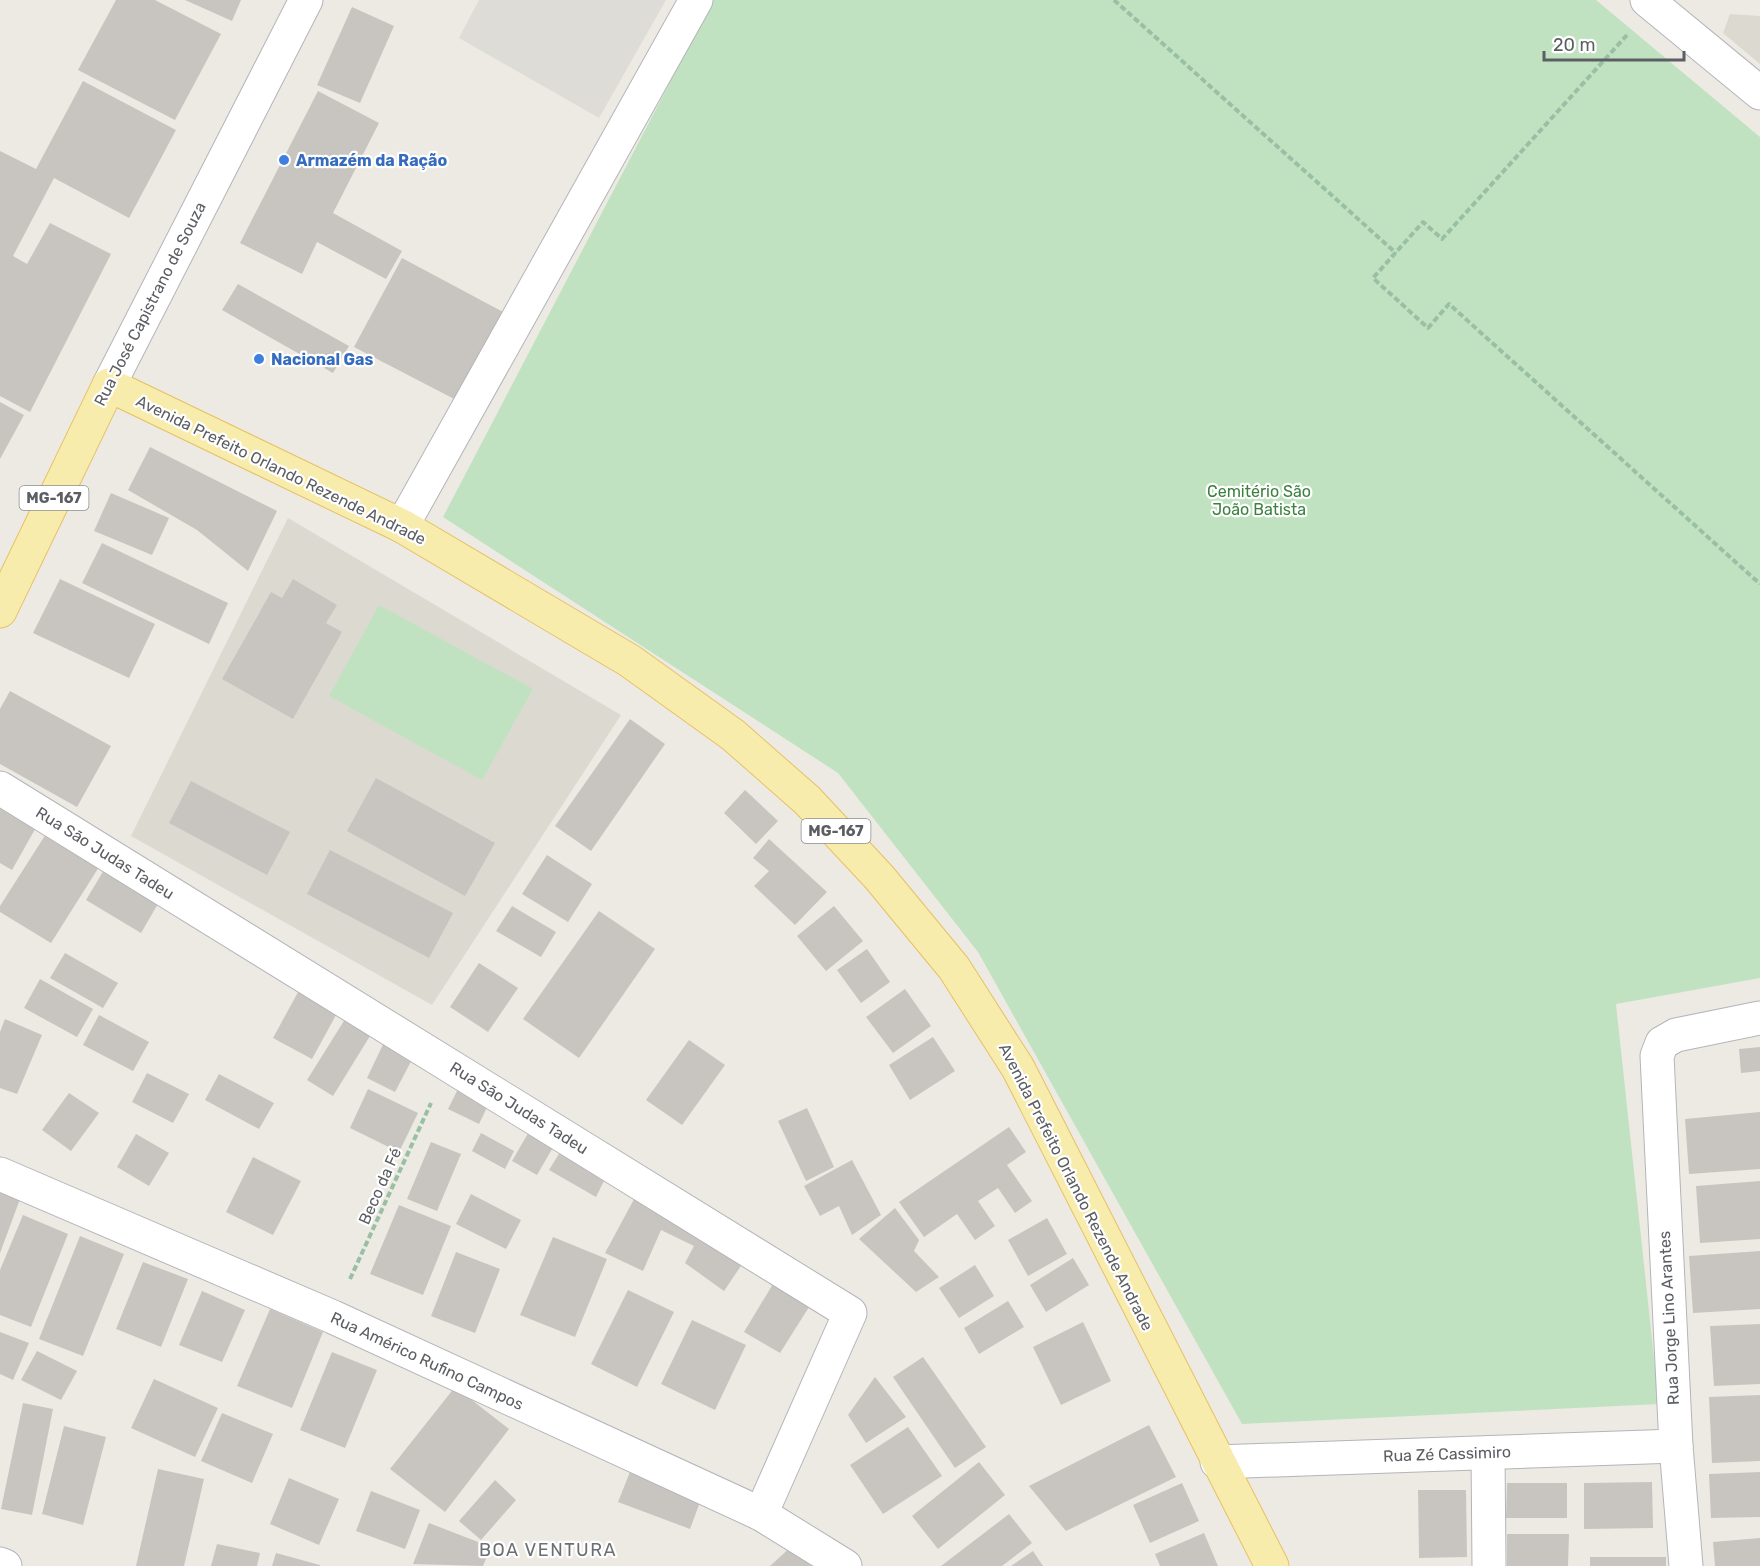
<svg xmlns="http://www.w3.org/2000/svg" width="1760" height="1566" viewBox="0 0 1760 1566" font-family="Rubik,sans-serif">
<rect width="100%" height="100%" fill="#edeae3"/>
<!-- industrial -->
<path fill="#dedcd7" d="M 479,0 L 666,0 L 599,118 L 459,38 Z"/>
<!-- education -->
<g fill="#dcd9d1">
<path d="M 1730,14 L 1760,16 L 1760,64 L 1723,33 Z"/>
<path d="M 288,518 L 621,715 L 432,1005 L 131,836 Z"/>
</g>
<!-- green -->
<g fill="#c1e2c1">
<path d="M 713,0 L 1596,0 L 1760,137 L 1760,978 L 1616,1004 L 1659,1404 L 1242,1424 L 978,952 L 838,773 L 443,517 Z"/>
<path d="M 379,605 L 533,689 L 482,780 L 329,696 Z"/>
</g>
<!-- building -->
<g fill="#c8c5c0">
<path d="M 116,0 L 155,0 L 221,34 L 175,120 L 78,70 Z"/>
<path d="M 185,0 L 241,0 L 232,21 Z"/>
<path d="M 352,7 L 394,26 L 360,103 L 317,85 Z"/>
<path d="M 83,81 L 176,130 L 129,218 L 54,178 L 13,256 L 27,264 L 50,223 L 111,254 L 30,412 L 0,396 L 0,151 L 36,169 Z"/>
<path d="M 318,91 L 379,123 L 333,213 L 402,251 L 386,279 L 317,242 L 302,274 L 240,243 Z"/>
<path d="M 402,258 L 505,313 L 458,401 L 354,347 Z"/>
<path d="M 238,284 L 349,346 L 333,373 L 222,310 Z"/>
<path d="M 0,402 L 24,415 L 0,459 Z"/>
<path d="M 150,447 L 277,511 L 248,571 L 197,530 L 128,490 Z"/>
<path d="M 111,493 L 169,518 L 152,555 L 94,531 Z"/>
<path d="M 102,543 L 228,603 L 209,644 L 82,583 Z"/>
<path d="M 60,579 L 155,624 L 129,678 L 33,633 Z"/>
<path d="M 293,579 L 337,605 L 326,623 L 342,632 L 293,719 L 222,679 L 271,592 L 282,598 Z"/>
<path d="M 10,691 L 111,746 L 77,807 L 0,764 L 0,709 Z"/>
<path d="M 630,719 L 665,744 L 591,851 L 555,826 Z"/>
<path d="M 376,778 L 495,843 L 465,896 L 347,831 Z"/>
<path d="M 191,781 L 290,832 L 267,875 L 169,823 Z"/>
<path d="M 745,790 L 778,821 L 756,844 L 724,813 Z"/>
<path d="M 0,803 L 38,824 L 12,870 L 0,863 Z"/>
<path d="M 46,834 L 99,867 L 51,943 L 0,912 L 0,906 Z"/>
<path d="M 769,839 L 827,892 L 795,925 L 754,886 L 769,871 L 753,858 Z"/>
<path d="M 330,850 L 453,913 L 429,958 L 307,894 Z"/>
<path d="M 547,855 L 592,884 L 568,922 L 522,894 Z"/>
<path d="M 104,870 L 159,902 L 141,933 L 86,900 Z"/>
<path d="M 512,906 L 556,932 L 541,957 L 496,931 Z"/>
<path d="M 834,906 L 863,941 L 826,971 L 797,936 Z"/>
<path d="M 599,911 L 655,949 L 579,1058 L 523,1019 Z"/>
<path d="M 867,949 L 890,982 L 861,1003 L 837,970 Z"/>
<path d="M 65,953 L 118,983 L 103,1008 L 50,978 Z"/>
<path d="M 479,963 L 518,988 L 488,1032 L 450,1007 Z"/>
<path d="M 40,979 L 93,1009 L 77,1037 L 24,1008 Z"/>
<path d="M 303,983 L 342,1004 L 312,1059 L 273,1038 Z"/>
<path d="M 905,989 L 931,1026 L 893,1053 L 866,1017 Z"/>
<path d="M 352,1008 L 378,1023 L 333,1096 L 307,1080 Z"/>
<path d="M 99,1015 L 149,1042 L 133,1071 L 83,1045 Z"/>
<path d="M 5,1019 L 42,1035 L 17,1094 L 0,1088 L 0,1032 Z"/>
<path d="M 389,1032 L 417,1050 L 395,1092 L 367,1078 Z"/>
<path d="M 933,1037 L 955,1071 L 910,1100 L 889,1065 Z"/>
<path d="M 689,1040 L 725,1065 L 682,1125 L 646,1100 Z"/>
<path d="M 1760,1047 L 1760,1071 L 1741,1073 L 1739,1049 Z"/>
<path d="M 147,1073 L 189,1094 L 173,1123 L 132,1102 Z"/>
<path d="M 219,1074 L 274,1103 L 259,1129 L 205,1100 Z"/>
<path d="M 463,1079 L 492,1097 L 479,1124 L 448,1109 Z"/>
<path d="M 368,1089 L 418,1113 L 399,1152 L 350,1128 Z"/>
<path d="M 69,1093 L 99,1113 L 71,1151 L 42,1130 Z"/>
<path d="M 807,1108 L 834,1167 L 806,1181 L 778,1121 Z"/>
<path d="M 1760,1112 L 1760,1169 L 1689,1174 L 1685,1119 Z"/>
<path d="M 534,1123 L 559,1137 L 537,1175 L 512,1161 Z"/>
<path d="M 1009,1127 L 1026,1152 L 1007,1165 L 1032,1201 L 1015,1213 L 998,1188 L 978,1201 L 995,1226 L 975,1240 L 957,1214 L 924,1237 L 899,1202 Z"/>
<path d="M 481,1133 L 514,1151 L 505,1169 L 472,1151 Z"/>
<path d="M 136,1134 L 169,1153 L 149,1186 L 117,1167 Z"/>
<path d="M 567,1141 L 610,1169 L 596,1197 L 549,1170 Z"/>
<path d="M 431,1142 L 461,1154 L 437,1211 L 407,1199 Z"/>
<path d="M 253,1157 L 301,1181 L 273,1235 L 226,1212 Z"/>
<path d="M 852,1160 L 881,1215 L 852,1235 L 839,1206 L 820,1216 L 804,1186 Z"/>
<path d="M 1760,1181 L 1760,1239 L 1700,1243 L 1696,1186 Z"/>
<path d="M 0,1182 L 23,1191 L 0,1253 Z"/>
<path d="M 639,1190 L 749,1254 L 724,1291 L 685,1263 L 694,1246 L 661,1230 L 643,1271 L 605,1253 Z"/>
<path d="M 471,1194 L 521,1220 L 506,1249 L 456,1224 Z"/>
<path d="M 399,1205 L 451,1226 L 423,1295 L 370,1274 Z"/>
<path d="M 895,1208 L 919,1240 L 914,1251 L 939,1277 L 916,1292 L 859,1239 Z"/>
<path d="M 23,1215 L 68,1234 L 31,1327 L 0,1315 L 0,1270 Z"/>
<path d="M 1047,1218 L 1067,1254 L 1028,1276 L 1008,1240 Z"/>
<path d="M 80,1236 L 124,1254 L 83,1356 L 39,1339 Z"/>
<path d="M 553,1237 L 607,1259 L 575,1337 L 520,1315 Z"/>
<path d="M 1760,1251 L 1760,1309 L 1693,1313 L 1689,1256 Z"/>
<path d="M 456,1252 L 500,1269 L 475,1333 L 431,1316 Z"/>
<path d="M 1073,1258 L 1089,1285 L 1046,1312 L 1030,1285 Z"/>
<path d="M 143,1262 L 188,1279 L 161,1347 L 116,1329 Z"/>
<path d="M 975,1265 L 994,1296 L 959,1318 L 939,1288 Z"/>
<path d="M 779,1274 L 816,1296 L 780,1353 L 744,1332 Z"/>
<path d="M 628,1290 L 674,1312 L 637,1387 L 591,1364 Z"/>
<path d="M 202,1291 L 245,1310 L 222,1362 L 179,1345 Z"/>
<path d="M 1008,1301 L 1024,1327 L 979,1354 L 964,1328 Z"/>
<path d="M 270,1309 L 323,1332 L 292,1408 L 237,1386 Z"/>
<path d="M 692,1320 L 746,1345 L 715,1410 L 661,1384 Z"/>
<path d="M 1083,1322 L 1111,1381 L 1061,1405 L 1033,1347 Z"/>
<path d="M 1760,1324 L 1760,1384 L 1714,1386 L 1710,1326 Z"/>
<path d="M 0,1332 L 29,1343 L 13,1380 L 0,1374 Z"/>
<path d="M 37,1351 L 77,1371 L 61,1400 L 21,1380 Z"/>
<path d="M 332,1352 L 377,1370 L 345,1448 L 300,1430 Z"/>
<path d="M 923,1357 L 986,1447 L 955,1468 L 893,1377 Z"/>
<path d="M 875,1377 L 906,1417 L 866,1443 L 848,1415 Z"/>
<path d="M 154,1379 L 218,1408 L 195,1457 L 131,1428 Z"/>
<path d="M 455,1387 L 509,1429 L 445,1512 L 390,1469 Z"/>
<path d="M 1760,1395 L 1760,1461 L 1712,1463 L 1709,1397 Z"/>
<path d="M 23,1403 L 53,1409 L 32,1515 L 1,1509 Z"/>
<path d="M 222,1413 L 273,1434 L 252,1483 L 201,1461 Z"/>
<path d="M 1149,1425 L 1176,1477 L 1066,1531 L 1029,1486 Z"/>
<path d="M 64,1426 L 106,1437 L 83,1525 L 42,1514 Z"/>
<path d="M 908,1427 L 942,1476 L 883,1514 L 850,1465 Z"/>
<path d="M 979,1462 L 1005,1495 L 938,1549 L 912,1516 Z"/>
<path d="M 632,1467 L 703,1494 L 690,1529 L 618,1502 Z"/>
<path d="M 158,1469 L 204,1479 L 184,1566 L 136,1566 Z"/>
<path d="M 1760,1472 L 1760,1517 L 1711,1518 L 1709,1474 Z"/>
<path d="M 289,1478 L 339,1499 L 319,1545 L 270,1524 Z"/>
<path d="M 495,1480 L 516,1500 L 481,1540 L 459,1521 Z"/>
<path d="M 1652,1482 L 1653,1528 L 1584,1529 L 1584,1483 Z"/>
<path d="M 1182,1483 L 1199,1521 L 1150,1543 L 1133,1505 Z"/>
<path d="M 1507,1483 L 1567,1483 L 1567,1518 L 1506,1518 Z"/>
<path d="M 1418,1490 L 1466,1490 L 1467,1557 L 1419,1558 Z"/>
<path d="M 371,1491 L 420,1510 L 405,1549 L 356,1531 Z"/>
<path d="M 1009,1514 L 1032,1543 L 1002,1566 L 941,1566 Z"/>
<path d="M 429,1523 L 491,1547 L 483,1566 L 413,1564 Z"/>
<path d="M 1204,1533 L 1218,1566 L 1160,1566 L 1155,1554 Z"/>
<path d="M 1507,1534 L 1569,1534 L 1568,1566 L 1507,1566 Z"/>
<path d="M 1760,1538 L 1760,1566 L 1715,1566 L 1713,1542 Z"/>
<path d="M 217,1544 L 260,1553 L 257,1566 L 211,1566 Z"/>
<path d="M 793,1545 L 828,1566 L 770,1566 Z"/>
<path d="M 1033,1551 L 1043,1566 L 1011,1566 Z"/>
<path d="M 276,1553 L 320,1565 L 320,1566 L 272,1566 Z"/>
<rect x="1590" y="1557" width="76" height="9"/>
</g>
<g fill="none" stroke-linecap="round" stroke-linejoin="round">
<defs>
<g id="minor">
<path d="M 1647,0 L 1760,93"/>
<path d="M 109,385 L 306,0"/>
<path d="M 402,526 L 696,0"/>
<path d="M 0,788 L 850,1313 L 761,1514"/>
<path d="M 0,1174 L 333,1317 L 761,1514 L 845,1566"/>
<path d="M 1488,1453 L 1489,1566"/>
<path d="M 1217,1462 L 1676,1446"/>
<path d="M 0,1564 L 5,1566"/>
<path d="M 1686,1566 L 1676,1446 L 1657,1056 L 1662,1043 L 1676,1035 L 1760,1018"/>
</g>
<path id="major" d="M 0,611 L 109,385 L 402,526 L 630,661 L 733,735 L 807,800 L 879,877 L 954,968 L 1018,1068 L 1272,1566"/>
</defs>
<!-- minor casing -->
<use href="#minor" stroke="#b3b5b9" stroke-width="35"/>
<!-- major casing -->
<use href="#major" stroke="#e6c163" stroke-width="35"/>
<!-- path -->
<g stroke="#99c0a4" stroke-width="4" stroke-dasharray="6 3" stroke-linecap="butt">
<path d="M 1114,0 L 1396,253"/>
<path d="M 1627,35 L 1442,239 L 1423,222 L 1373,278 L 1428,328 L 1449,304 L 1760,584"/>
<path d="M 350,1279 L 431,1103"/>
</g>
<!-- minor -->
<use href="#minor" stroke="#fff" stroke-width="33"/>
<!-- major -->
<use href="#major" stroke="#f8ecac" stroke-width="33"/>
</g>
<!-- markers -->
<g fill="#3f7fe0" stroke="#fff" stroke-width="2">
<circle cx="284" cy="160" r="6"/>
<circle cx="259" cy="359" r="6"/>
</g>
<g text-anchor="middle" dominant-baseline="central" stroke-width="4.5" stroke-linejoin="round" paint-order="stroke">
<!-- shield labels -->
<g fill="#fff" stroke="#8c8e91" stroke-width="1.5">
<rect x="19.5" y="486" width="69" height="24" rx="4.5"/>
<rect x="801.5" y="819" width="69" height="24" rx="4.5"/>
</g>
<g font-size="15" font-weight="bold" fill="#5b5e62">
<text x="54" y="498">MG-167</text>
<text x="836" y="831">MG-167</text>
</g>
<!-- shop labels -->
<g font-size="16" font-weight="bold" fill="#366cbe" stroke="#fff" text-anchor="start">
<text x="296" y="160">Armazém da Ração</text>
<text x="271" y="359">Nacional Gas</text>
</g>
<!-- street labels -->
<g font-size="16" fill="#5b5e62" stroke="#fff">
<text transform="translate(150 304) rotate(-63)">Rua José Capistrano de Souza</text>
<text transform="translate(281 470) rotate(26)">Avenida Prefeito Orlando Rezende Andrade</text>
<text transform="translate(105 853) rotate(32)">Rua São Judas Tadeu</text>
<text transform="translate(519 1108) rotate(32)">Rua São Judas Tadeu</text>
<text transform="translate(380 1186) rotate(-66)">Beco da Fé</text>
<text transform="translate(1076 1187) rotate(63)">Avenida Prefeito Orlando Rezende Andrade</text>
<text transform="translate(1669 1318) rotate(-93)">Rua Jorge Lino Arantes</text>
<text transform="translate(427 1361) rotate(25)">Rua Américo Rufino Campos</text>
<text transform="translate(1447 1454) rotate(-2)">Rua Zé Cassimiro</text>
</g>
<!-- park labels -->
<g font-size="16" fill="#3c813f" stroke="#fff">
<text x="1259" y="491">Cemitério São<tspan x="1259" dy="18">João Batista</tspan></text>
</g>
<!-- neighbourhood labels -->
<g font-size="18" letter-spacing="1.5" fill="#6c7074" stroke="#fff">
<text x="548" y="1550">BOA VENTURA</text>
</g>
</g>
<!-- scale -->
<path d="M1544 51v9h140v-9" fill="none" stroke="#5b5e62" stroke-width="3"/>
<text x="1553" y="51" font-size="18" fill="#5b5e62" stroke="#ffffff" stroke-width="4.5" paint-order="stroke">20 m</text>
</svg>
